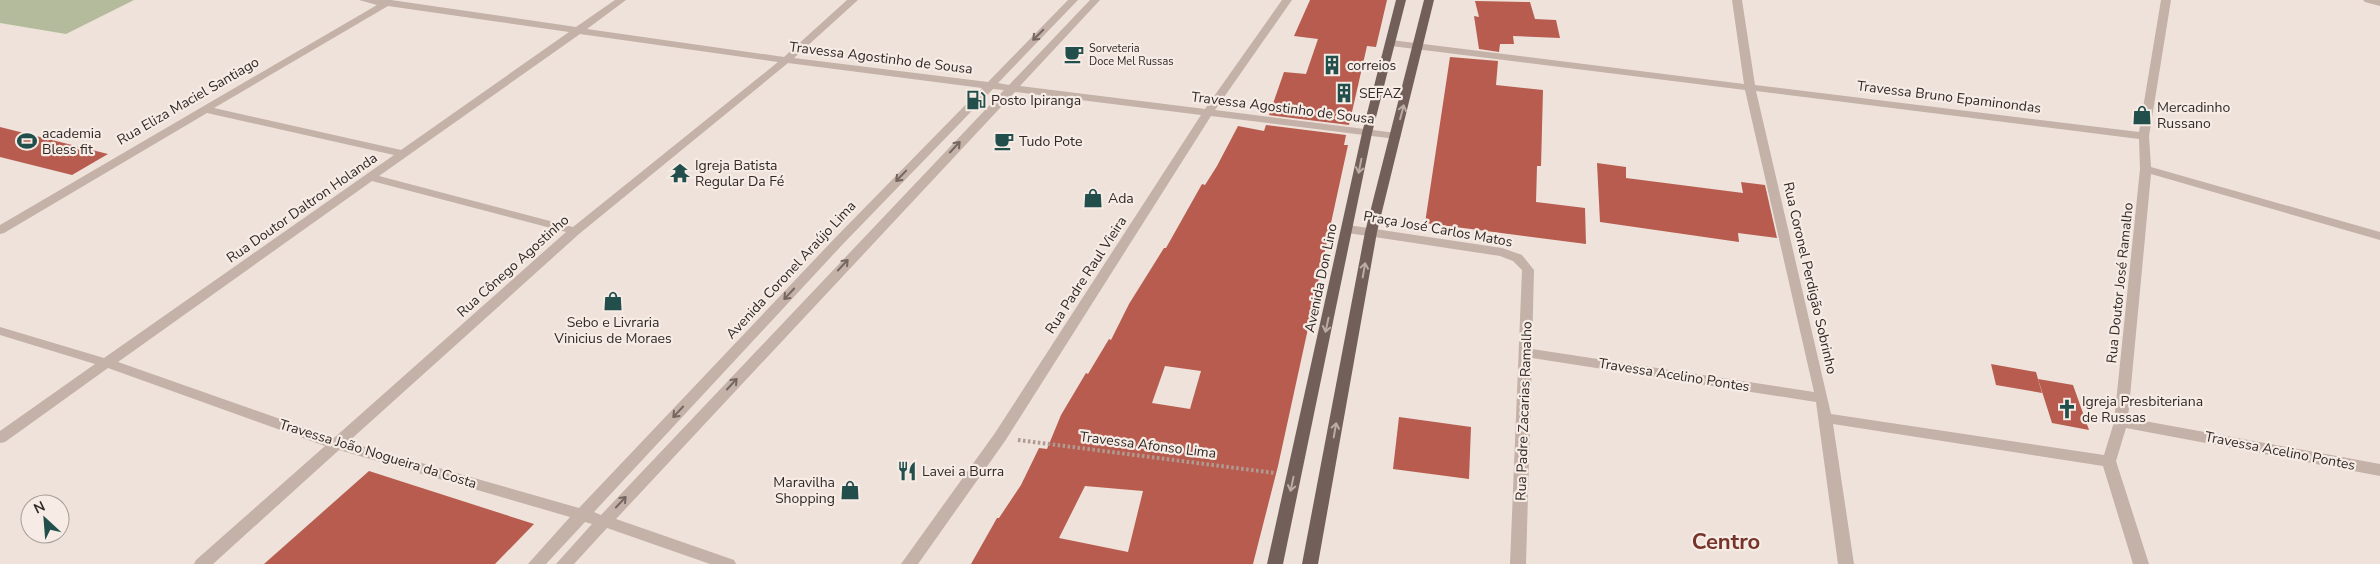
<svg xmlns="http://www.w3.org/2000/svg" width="2380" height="564" viewBox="0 0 2380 564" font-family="'Nunito Sans',sans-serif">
<rect width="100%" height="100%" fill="#eee2da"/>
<!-- green -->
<path fill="#b4bb9c" d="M 0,0 L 134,0 L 66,34 L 0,23 Z"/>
<!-- building -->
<g fill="#b75c4f" fill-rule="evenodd">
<path d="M 1310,0 L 1387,0 L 1376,47 L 1367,46 L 1349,125 L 1269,115 L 1284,72 L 1306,74 L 1318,39 L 1294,36 Z"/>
<path d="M 1475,1 L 1530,2 L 1535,19 L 1556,20 L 1560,38 L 1513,36 L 1514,44 L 1500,44 L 1499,52 L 1479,49 L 1474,16 L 1479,17 Z"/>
<path d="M 1450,57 L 1498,61 L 1496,85 L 1543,90 L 1541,166 L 1537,166 L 1536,202 L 1585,208 L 1586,244 L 1425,223 Z"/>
<path d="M 1266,125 L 1346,135 L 1344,145 L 1348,145 L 1278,466 L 1253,564 L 971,564 L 997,518 L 999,518 L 1021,485 L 1039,448 L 1047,449 L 1061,415 L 1086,373 L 1088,374 L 1109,339 L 1111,340 L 1129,304 L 1164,248 L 1166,248 L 1202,184 L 1205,185 L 1217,166 L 1238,126 L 1264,131 ZM 1165,366 L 1201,371 L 1190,409 L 1152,403 ZM 1085,486 L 1143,491 L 1128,552 L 1059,538 Z"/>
<path d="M 0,127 L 108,154 L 72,175 L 0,157 Z"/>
<path d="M 1597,163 L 1626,167 L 1626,178 L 1743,193 L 1741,182 L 1765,185 L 1777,238 L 1738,233 L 1739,242 L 1600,222 Z"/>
<path d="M 1991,364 L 2036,372 L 2042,393 L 1996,385 Z"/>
<path d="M 2038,379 L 2073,385 L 2089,430 L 2052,423 Z"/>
<path d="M 1399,417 L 1471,427 L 1469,479 L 1393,469 Z"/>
<path d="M 369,471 L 534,524 L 495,564 L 264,564 Z"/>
</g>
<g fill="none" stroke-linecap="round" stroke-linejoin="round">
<!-- path -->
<path stroke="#b09b92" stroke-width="4" stroke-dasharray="2.5 2.5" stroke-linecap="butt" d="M 1018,440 L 1275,473"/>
<!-- minor -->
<g fill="#c4b1a7" fill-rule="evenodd">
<path d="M 359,0 L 391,0 L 576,27 L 615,0 L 626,0 L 587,29 L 784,57 L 847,0 L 858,0 L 794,58 L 988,82 L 1068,0 L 1078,0 L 998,83 L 1009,85 L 1090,0 L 1100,0 L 1020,86 L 1205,109 L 1282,0 L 1292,0 L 1215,110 L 1396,133 L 1401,136 L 1396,139 L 1211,116 L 1005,441 L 918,564 L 901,564 L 995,433 L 1201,115 L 1015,92 L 616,519 L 734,560 L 736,564 L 710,564 L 607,528 L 574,564 L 556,564 L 592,524 L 585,522 L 546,564 L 528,564 L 570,517 L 339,450 L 213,564 L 194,564 L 196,560 L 325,446 L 108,368 L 5,442 L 0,443 L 0,431 L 95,364 L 0,335 L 0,327 L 104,358 L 394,155 L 207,113 L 4,233 L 0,234 L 0,225 L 377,5 ZM 388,6 L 569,32 L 401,150 L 214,108 ZM 580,34 L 778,62 L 573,227 L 379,176 ZM 788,63 L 982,88 L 835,238 L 579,508 L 348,442 L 579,234 ZM 993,89 L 1004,90 L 601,515 L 594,512 L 843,244 ZM 372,181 L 566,232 L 334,438 L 118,362 Z"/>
<path d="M 1732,0 L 1742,0 L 1755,85 L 2139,132 L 2161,0 L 2171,0 L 2149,136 L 2151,167 L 2380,232 L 2380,240 L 2151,174 L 2128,418 L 2380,464 L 2380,476 L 2126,428 L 2116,461 L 2149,564 L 2133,564 L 2103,466 L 1833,424 L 1854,564 L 1838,564 L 1816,402 L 1532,358 L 1526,564 L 1510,564 L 1522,270 L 1513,261 L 1500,256 L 1348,233 L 1342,229 L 1348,225 L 1502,248 L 1522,255 L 1534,270 L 1532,349 L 1814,392 L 1745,90 L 1391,46 L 1386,43 L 1391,40 L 1744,84 ZM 1756,91 L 2139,139 L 2140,169 L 2114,422 L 2104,455 L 1831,414 Z"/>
<path d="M 2363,0 L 2380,0 L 2380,6 L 2365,2 Z"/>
</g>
<!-- major -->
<g fill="#725f5a" fill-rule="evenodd">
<path d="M 1396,0 L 1406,0 L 1372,133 L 1283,564 L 1267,564 L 1362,133 Z"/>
<path d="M 1424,0 L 1434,0 L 1377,232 L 1318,564 L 1302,564 L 1365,232 Z"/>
</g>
</g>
<!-- one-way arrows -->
<defs><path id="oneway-shaft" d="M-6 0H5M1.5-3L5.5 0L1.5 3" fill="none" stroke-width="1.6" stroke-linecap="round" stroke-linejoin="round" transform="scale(1.25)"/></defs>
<g stroke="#746661">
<use href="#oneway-shaft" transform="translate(1038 35) rotate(135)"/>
<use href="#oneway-shaft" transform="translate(955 147) rotate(-47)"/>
<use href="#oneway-shaft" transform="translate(901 176) rotate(134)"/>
<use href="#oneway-shaft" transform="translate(843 265) rotate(-47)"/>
<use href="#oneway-shaft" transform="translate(789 294) rotate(133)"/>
<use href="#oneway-shaft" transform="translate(732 384) rotate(-47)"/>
<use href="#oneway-shaft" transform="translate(678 412) rotate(133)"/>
<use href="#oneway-shaft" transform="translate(621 502) rotate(-47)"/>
</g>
<g stroke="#bbada6">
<use href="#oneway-shaft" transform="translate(1402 112) rotate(-75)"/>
<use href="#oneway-shaft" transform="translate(1360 166) rotate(101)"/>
<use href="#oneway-shaft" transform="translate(1364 270) rotate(-80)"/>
<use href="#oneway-shaft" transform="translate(1327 325) rotate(102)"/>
<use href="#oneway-shaft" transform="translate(1335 430) rotate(-80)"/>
<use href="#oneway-shaft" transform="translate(1292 484) rotate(102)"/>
</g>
<!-- icons -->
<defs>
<symbol id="cafe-bare" viewBox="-9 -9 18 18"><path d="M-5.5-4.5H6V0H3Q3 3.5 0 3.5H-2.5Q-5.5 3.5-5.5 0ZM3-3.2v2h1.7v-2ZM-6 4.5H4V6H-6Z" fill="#224e4c" stroke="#f6ece5" stroke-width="2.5" paint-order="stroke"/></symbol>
<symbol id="building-bare" viewBox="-9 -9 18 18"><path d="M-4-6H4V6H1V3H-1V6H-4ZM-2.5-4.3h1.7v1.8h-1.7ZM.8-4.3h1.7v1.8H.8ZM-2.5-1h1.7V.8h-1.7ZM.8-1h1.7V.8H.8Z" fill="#224e4c" stroke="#f6ece5" stroke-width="2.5" paint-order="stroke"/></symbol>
<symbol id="fuel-bare" viewBox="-9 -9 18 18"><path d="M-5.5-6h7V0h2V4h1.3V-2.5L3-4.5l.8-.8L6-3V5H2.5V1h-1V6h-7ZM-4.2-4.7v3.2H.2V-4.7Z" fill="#224e4c" stroke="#f6ece5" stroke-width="2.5" paint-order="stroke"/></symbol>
<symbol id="shop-bare" viewBox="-9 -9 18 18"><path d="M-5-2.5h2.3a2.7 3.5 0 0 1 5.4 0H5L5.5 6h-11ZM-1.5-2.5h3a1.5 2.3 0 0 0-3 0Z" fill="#224e4c" stroke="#f6ece5" stroke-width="2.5" paint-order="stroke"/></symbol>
<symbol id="stadium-bare" viewBox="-9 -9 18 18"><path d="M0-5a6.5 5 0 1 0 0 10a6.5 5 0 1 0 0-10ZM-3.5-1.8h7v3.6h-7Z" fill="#224e4c" stroke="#f6ece5" stroke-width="2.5" paint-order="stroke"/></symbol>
<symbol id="temple-bare" viewBox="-9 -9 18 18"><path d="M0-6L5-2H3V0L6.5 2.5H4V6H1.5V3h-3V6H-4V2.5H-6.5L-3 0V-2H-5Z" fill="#224e4c" stroke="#f6ece5" stroke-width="2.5" paint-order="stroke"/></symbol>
<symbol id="church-bare" viewBox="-9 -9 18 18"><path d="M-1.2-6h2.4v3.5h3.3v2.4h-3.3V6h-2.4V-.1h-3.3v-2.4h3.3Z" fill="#224e4c" stroke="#f6ece5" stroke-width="2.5" paint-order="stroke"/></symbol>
<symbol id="restaurant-bare" viewBox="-9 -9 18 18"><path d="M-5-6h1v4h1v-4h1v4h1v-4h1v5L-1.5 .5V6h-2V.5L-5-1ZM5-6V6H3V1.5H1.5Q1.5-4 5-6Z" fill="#224e4c" stroke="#f6ece5" stroke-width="2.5" paint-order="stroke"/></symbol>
</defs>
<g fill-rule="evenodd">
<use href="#cafe-bare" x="1060" y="40" width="28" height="28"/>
<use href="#building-bare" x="1318" y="51" width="28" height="28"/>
<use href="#building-bare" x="1330" y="79" width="28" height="28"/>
<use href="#fuel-bare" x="962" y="86" width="28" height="28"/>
<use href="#shop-bare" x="2128" y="101" width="28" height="28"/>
<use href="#stadium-bare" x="13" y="127" width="28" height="28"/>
<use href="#cafe-bare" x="990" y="127" width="28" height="28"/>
<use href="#temple-bare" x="666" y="159" width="28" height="28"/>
<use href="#shop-bare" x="1079" y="184" width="28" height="28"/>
<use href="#shop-bare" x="599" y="287" width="28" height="28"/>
<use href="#church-bare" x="2053" y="395" width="28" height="28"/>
<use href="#restaurant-bare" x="893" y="457" width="28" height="28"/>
<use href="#shop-bare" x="836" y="476" width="28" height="28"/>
</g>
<g text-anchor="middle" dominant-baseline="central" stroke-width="4.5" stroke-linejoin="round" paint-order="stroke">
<!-- far-poi labels -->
<g font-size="11" fill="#322927" stroke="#f6ece5" text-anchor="start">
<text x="1089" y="48">Sorveteria<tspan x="1089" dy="13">Doce Mel Russas</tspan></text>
</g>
<!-- street labels -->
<g font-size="14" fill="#322927" stroke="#f6ece5">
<text transform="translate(881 58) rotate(7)">Travessa Agostinho de Sousa</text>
<text transform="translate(1949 97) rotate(7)">Travessa Bruno Epaminondas</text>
<text transform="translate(188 101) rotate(-30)">Rua Eliza Maciel Santiago</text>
<text transform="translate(1283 108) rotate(7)">Travessa Agostinho de Sousa</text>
<text transform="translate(302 208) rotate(-35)">Rua Doutor Daltron Holanda</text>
<text transform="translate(1438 229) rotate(10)">Praça José Carlos Matos</text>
<text transform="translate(513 266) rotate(-42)">Rua Cônego Agostinho</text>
<text transform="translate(791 270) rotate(-47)">Avenida Coronel Araújo Lima</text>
<text transform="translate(1086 275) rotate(-57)">Rua Padre Raul Vieira</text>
<text transform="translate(1321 278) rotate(-78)">Avenida Don Lino</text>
<text transform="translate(1810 278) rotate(77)">Rua Coronel Perdigão Sobrinho</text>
<text transform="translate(2120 283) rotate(-84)">Rua Doutor José Ramalho</text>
<text transform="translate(1674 375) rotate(9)">Travessa Acelino Pontes</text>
<text transform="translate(1524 411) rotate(-88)">Rua Padre Zacarias Ramalho</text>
<text transform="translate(1148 445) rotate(7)">Travessa Afonso Lima</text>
<text transform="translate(2280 451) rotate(11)">Travessa Acelino Pontes</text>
<text transform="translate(378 454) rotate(17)">Travessa João Nogueira da Costa</text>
</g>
<!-- poi labels -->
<g font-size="14" fill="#322927" stroke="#f6ece5" text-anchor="start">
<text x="1347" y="65">correios</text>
<text x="1359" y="93">SEFAZ</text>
<text x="991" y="100">Posto Ipiranga</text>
<text x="2157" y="107">Mercadinho<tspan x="2157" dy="16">Russano</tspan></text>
<text x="42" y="133">academia<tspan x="42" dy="16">Bless fit</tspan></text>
<text x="1019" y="141">Tudo Pote</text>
<text x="695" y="165">Igreja Batista<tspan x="695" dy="16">Regular Da Fé</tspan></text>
<text x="1108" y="198">Ada</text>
<text x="613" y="322" text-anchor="middle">Sebo e Livraria<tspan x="613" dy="16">Vinicius de Moraes</tspan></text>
<text x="2082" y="401">Igreja Presbiteriana<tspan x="2082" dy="16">de Russas</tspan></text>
<text x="922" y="471">Lavei a Burra</text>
<text x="835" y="482" text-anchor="end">Maravilha<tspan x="835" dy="16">Shopping</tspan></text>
</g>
<!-- near-district labels -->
<g font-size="22" font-weight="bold" fill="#77342a" stroke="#f6ece5">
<text x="1726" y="542">Centro</text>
</g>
</g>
<!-- north arrow -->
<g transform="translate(45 519) rotate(334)"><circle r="24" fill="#f6ece5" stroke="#a89e99"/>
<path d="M0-4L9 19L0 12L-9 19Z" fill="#224e4c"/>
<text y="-8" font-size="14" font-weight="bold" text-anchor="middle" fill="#322927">N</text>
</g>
</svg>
